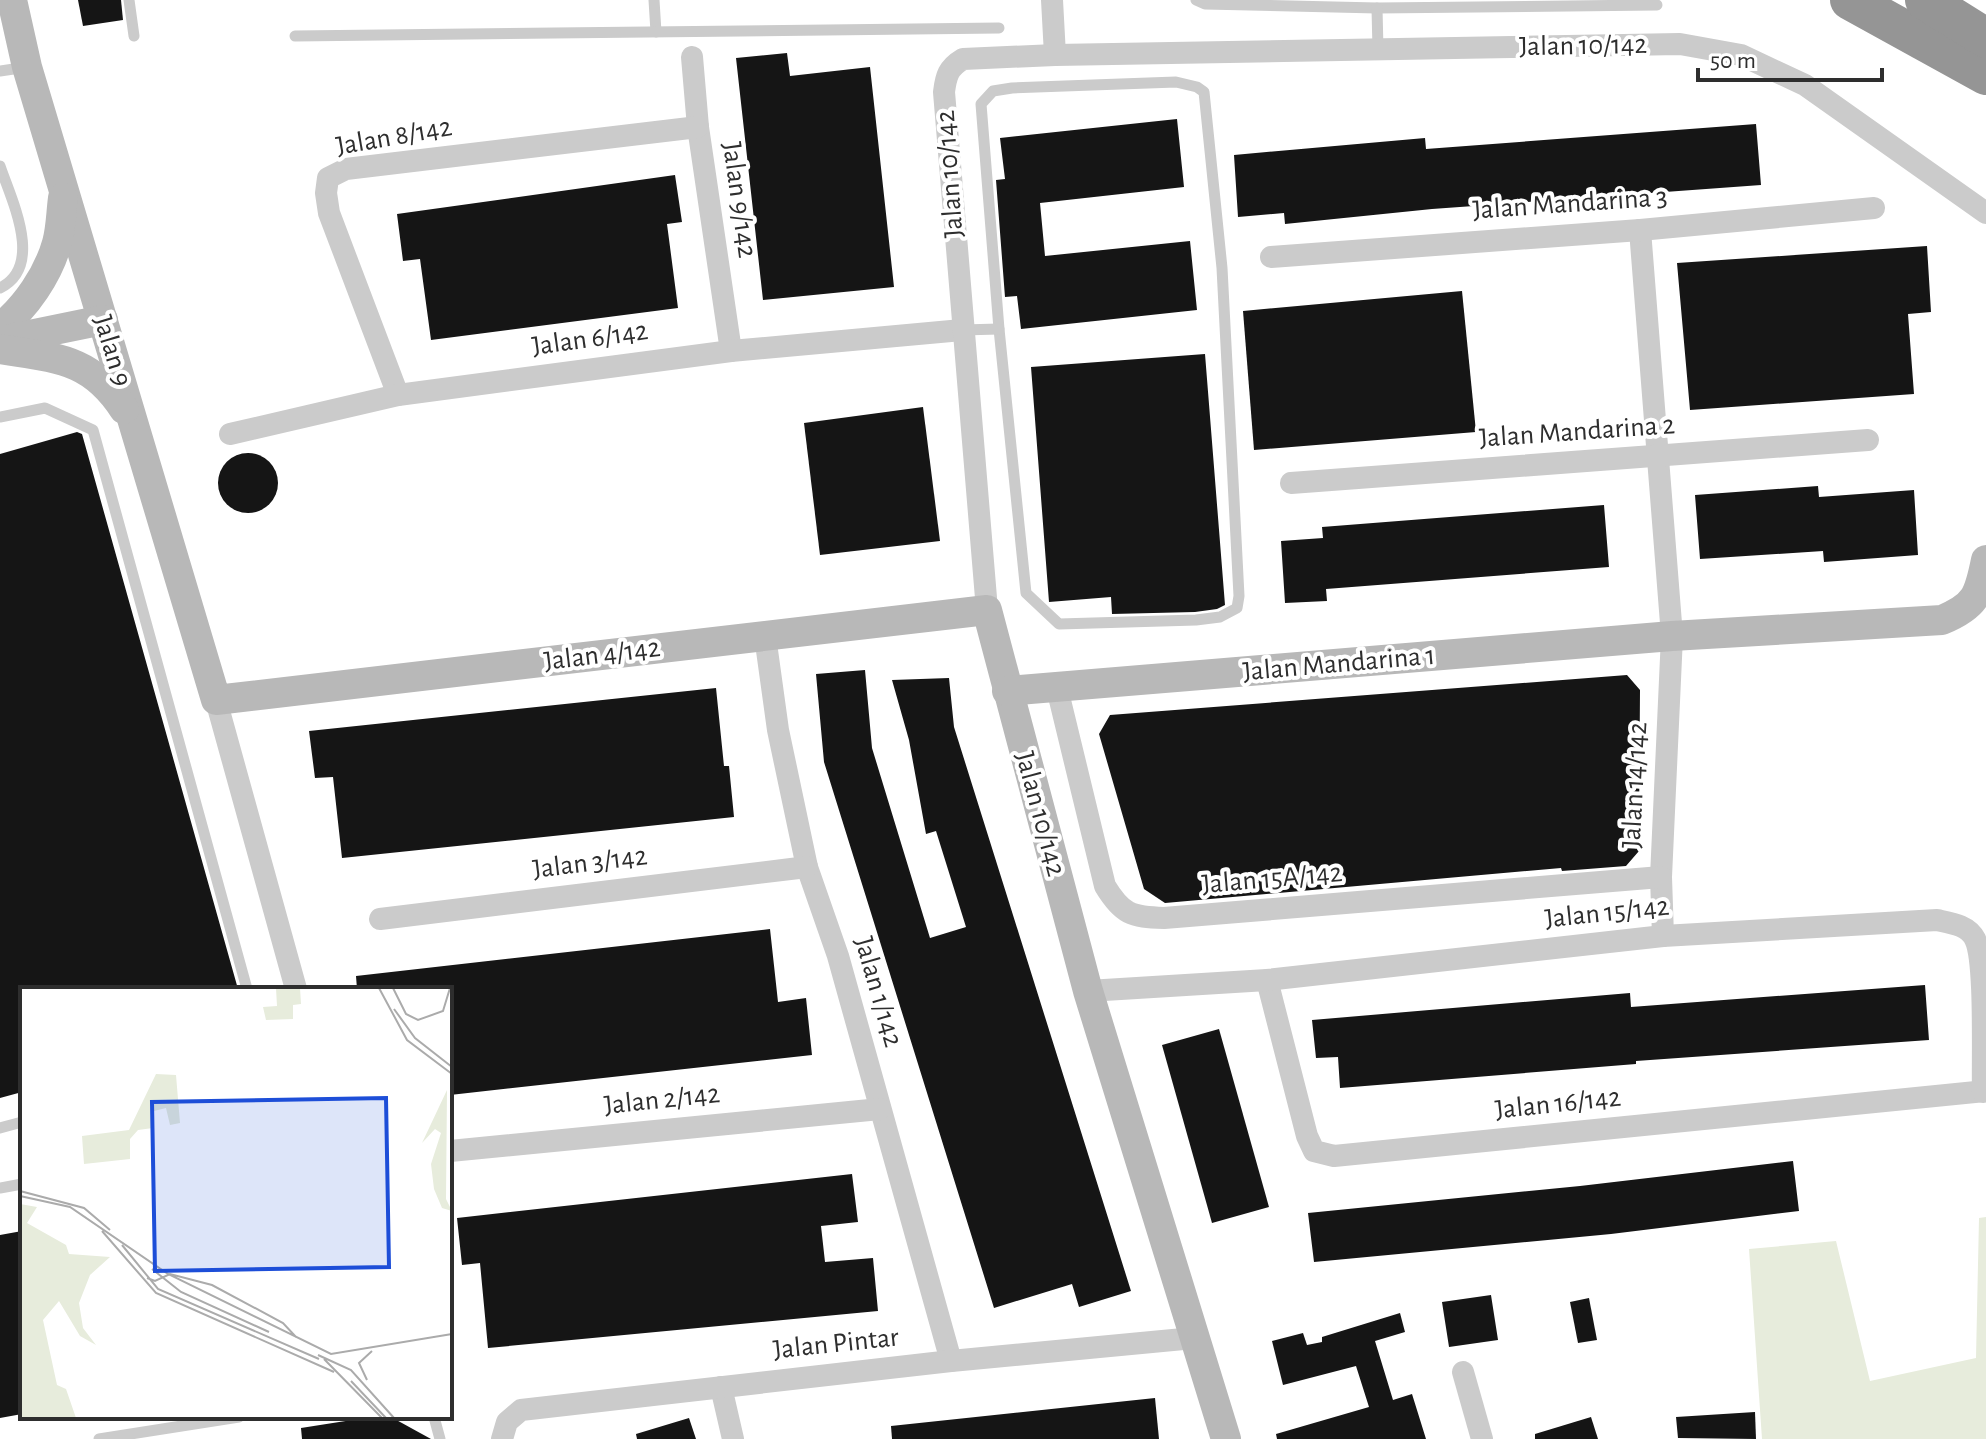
<svg xmlns="http://www.w3.org/2000/svg" width="1986" height="1439" viewBox="0 0 1986 1439" font-family="'Alegreya Sans',sans-serif">
<rect width="100%" height="100%" fill="#fff"/>
<!-- green -->
<path fill="#e7ecdc" d="M 1986,1217 L 1986,1439 L 1762,1439 L 1749,1249 L 1836,1241 L 1870,1381 L 1976,1358 L 1979,1218 Z"/>
<!-- building -->
<g fill="#151515">
<path d="M 78,0 L 121,0 L 123,20 L 83,26 Z"/>
<path d="M 787,53 L 790,76 L 870,67 L 894,287 L 763,300 L 736,58 Z"/>
<path d="M 1177,119 L 1184,187 L 1040,203 L 1045,256 L 1190,241 L 1197,310 L 1021,329 L 1017,296 L 1005,297 L 996,180 L 1005,179 L 1000,138 Z"/>
<path d="M 1756,124 L 1761,185 L 1432,209 L 1285,224 L 1284,213 L 1238,217 L 1234,155 L 1425,138 L 1426,149 Z"/>
<path d="M 675,175 L 682,222 L 667,224 L 678,308 L 431,340 L 420,259 L 403,261 L 397,214 Z"/>
<path d="M 1927,246 L 1931,312 L 1908,314 L 1914,394 L 1690,410 L 1677,263 Z"/>
<path d="M 1462,291 L 1476,432 L 1254,450 L 1243,311 Z"/>
<path d="M 1205,354 L 1225,605 L 1217,609 L 1195,612 L 1112,614 L 1111,597 L 1049,602 L 1031,367 Z"/>
<path d="M 923,407 L 940,541 L 820,555 L 804,423 Z"/>
<path d="M 77,432 L 82,434 L 238,989 L 22,989 L 22,1092 L 0,1098 L 0,454 Z"/>
<circle cx="248" cy="483" r="30"/>
<path d="M 1818,486 L 1819,497 L 1914,490 L 1918,555 L 1824,562 L 1823,551 L 1700,559 L 1695,495 Z"/>
<path d="M 1604,505 L 1609,567 L 1326,589 L 1327,601 L 1285,603 L 1281,541 L 1323,538 L 1322,527 Z"/>
<path d="M 865,670 L 872,748 L 930,938 L 966,927 L 936,831 L 926,834 L 909,740 L 892,680 L 949,678 L 954,727 L 1131,1291 L 1079,1307 L 1072,1284 L 994,1308 L 824,762 L 816,674 Z"/>
<path d="M 1627,675 L 1640,690 L 1639,831 L 1639,851 L 1626,866 L 1562,871 L 1561,868 L 1165,903 L 1144,889 L 1099,734 L 1110,715 Z"/>
<path d="M 716,688 L 724,766 L 729,766 L 734,817 L 342,858 L 333,777 L 315,778 L 309,731 Z"/>
<path d="M 770,929 L 778,1002 L 806,998 L 812,1055 L 450,1095 L 450,989 L 357,989 L 356,976 Z"/>
<path d="M 1925,985 L 1929,1040 L 1636,1061 L 1636,1064 L 1340,1088 L 1338,1057 L 1316,1058 L 1312,1020 L 1630,993 L 1631,1007 Z"/>
<path d="M 1219,1029 L 1269,1207 L 1212,1223 L 1162,1045 Z"/>
<path d="M 1793,1161 L 1799,1211 L 1611,1234 L 1314,1262 L 1308,1213 L 1580,1186 Z"/>
<path d="M 852,1174 L 858,1222 L 821,1226 L 825,1262 L 873,1258 L 878,1311 L 488,1348 L 480,1263 L 462,1265 L 457,1218 Z"/>
<path d="M 22,1231 L 22,1414 L 0,1418 L 0,1235 Z"/>
<path d="M 1491,1295 L 1498,1340 L 1449,1347 L 1442,1302 Z"/>
<path d="M 1589,1298 L 1597,1340 L 1578,1343 L 1570,1302 Z"/>
<path d="M 1400,1313 L 1405,1332 L 1375,1341 L 1393,1400 L 1412,1394 L 1426,1439 L 1277,1439 L 1276,1434 L 1369,1407 L 1356,1366 L 1283,1385 L 1272,1341 L 1303,1333 L 1307,1345 L 1322,1342 L 1322,1337 Z"/>
<path d="M 1155,1398 L 1159,1439 L 892,1439 L 891,1426 Z"/>
<path d="M 1755,1412 L 1756,1439 L 1678,1438 L 1676,1417 Z"/>
<path d="M 371,1417 L 391,1417 L 431,1439 L 302,1439 L 301,1428 Z"/>
<path d="M 1591,1417 L 1598,1439 L 1535,1439 L 1535,1434 Z"/>
<path d="M 689,1418 L 696,1439 L 637,1439 L 636,1434 Z"/>
</g>
<g fill="none" stroke-linecap="round" stroke-linejoin="round">
<!-- lane -->
<g stroke="#cbcbcb" stroke-width="11">
<path d="M 129,0 L 134,36"/>
<path d="M 654,0 L 656,32"/>
<path d="M 1196,0 L 1205,4 L 1377,8 L 1657,5"/>
<path d="M 1377,8 L 1378,50"/>
<path d="M 295,36 L 999,28"/>
<path d="M 0,71 L 27,67"/>
<path d="M 1176,82 L 1197,87 L 1204,92 L 1222,268 L 1239,596 L 1237,608 L 1220,617 L 1196,620 L 1059,624 L 1026,593 L 999,329 L 981,104 L 993,91 L 1012,88 Z"/>
<path d="M 0,166 C 11,199 45,266 0,288"/>
<path d="M 962,330 L 999,329"/>
<path d="M 0,417 L 45,408 L 93,430 L 247,989"/>
<path d="M 0,1128 L 22,1122"/>
<path d="M 0,1188 L 22,1184"/>
<path d="M 434,1417 L 440,1439"/>
<path d="M 99,1439 L 239,1417"/>
</g>
<!-- street -->
<g stroke="#cbcbcb" stroke-width="22">
<path d="M 1052,0 L 1055,55"/>
<path d="M 692,57 L 698,127 L 731,351"/>
<path d="M 1640,230 L 1672,636 L 1661,877 L 1663,936"/>
<path d="M 1271,257 L 1640,230 L 1874,208"/>
<path d="M 398,395 L 329,213 L 326,193 L 328,178 L 346,169 L 698,127"/>
<path d="M 230,434 L 398,395 L 731,351 L 962,330"/>
<path d="M 1291,483 L 1868,440"/>
<path d="M 987,610 L 944,92 C 946,76 948,68 963,59 L 1055,55 L 1680,44 L 1741,55 L 1805,85 L 1986,213"/>
<path d="M 765,636 L 778,730 L 807,867 L 838,956 L 951,1361"/>
<path d="M 1057,688 L 1105,886 C 1122,914 1131,917 1164,918 L 1661,877"/>
<path d="M 216,700 L 296,989"/>
<path d="M 380,919 L 807,867"/>
<path d="M 1267,980 L 1307,1136 L 1314,1151 L 1334,1156 L 1986,1091"/>
<path d="M 1088,991 L 1267,980 L 1663,936 L 1937,920 C 1951,923 1968,925 1975,939 C 1986,961 1982,1061 1983,1092"/>
<path d="M 450,1151 L 880,1109"/>
<path d="M 1463,1372 L 1482,1439"/>
<path d="M 721,1387 L 733,1439"/>
<path d="M 502,1439 L 507,1422 L 521,1410 L 951,1361 L 1194,1338"/>
</g>
<!-- secondary -->
<g stroke="#b8b8b8" stroke-width="30">
<path d="M 12,0 L 27,67 L 216,700 L 987,610 L 1088,991 L 1226,1439"/>
<path d="M 0,328 C 26,307 48,275 57,243 C 61,229 61,213 63,198"/>
<path d="M 0,341 L 103,320"/>
<path d="M 0,349 C 56,358 91,358 124,409"/>
<path d="M 1007,691 L 1672,636 L 1942,620 C 1976,606 1979,595 1986,560"/>
</g>
<!-- highway -->
<g stroke="#959595" stroke-width="40">
<path d="M 1850,0 L 1986,75"/>
<path d="M 1925,0 L 1986,38"/>
</g>
</g>
<g text-anchor="middle" dominant-baseline="central" stroke-width="8" stroke-linejoin="round" paint-order="stroke">
<!-- street labels -->
<g font-size="28" fill="#2e2e2e" stroke="#fff">
<text transform="translate(1583 46) rotate(-1)">Jalan 10/142</text>
<text transform="translate(394 137) rotate(-10)">Jalan 8/142</text>
<text transform="translate(950 174) rotate(-94)">Jalan 10/142</text>
<text transform="translate(739 200) rotate(82)">Jalan 9/142</text>
<text transform="translate(1570 204) rotate(-4)">Jalan Mandarina 3</text>
<text transform="translate(590 339) rotate(-8)">Jalan 6/142</text>
<text transform="translate(112 351) rotate(73)">Jalan 9</text>
<text transform="translate(1577 432) rotate(-4)">Jalan Mandarina 2</text>
<text transform="translate(602 655) rotate(-7)">Jalan 4/142</text>
<text transform="translate(1339 664) rotate(-5)">Jalan Mandarina 1</text>
<text transform="translate(1635 785) rotate(-87)">Jalan 14/142</text>
<text transform="translate(1040 814) rotate(75)">Jalan 10/142</text>
<text transform="translate(590 863) rotate(-7)">Jalan 3/142</text>
<text transform="translate(1272 879) rotate(-5)">Jalan 15A/142</text>
<text transform="translate(1607 913) rotate(-6)">Jalan 15/142</text>
<text transform="translate(878 992) rotate(74)">Jalan 1/142</text>
<text transform="translate(662 1100) rotate(-6)">Jalan 2/142</text>
<text transform="translate(1558 1104) rotate(-6)">Jalan 16/142</text>
<text transform="translate(836 1344) rotate(-6)">Jalan Pintar</text>
</g>
</g>
<!-- overview -->
<g transform="translate(20 987)">
<rect width="432" height="432" fill="#fff"/>
<path d="M 256,1 L 280,1 L 281,17 L 273,18 L 273,32 L 246,33 L 243,20 L 257,19 ZM 136,87 L 156,88 L 160,136 L 150,138 L 146,121 L 134,124 L 133,141 L 118,143 L 110,152 L 110,172 L 64,177 L 62,149 L 109,143 ZM 427,103 L 426,212 L 432,224 L 422,221 L 414,202 L 411,177 L 421,146 L 415,142 L 402,156 ZM 0,217 L 17,220 L 7,236 L 46,258 L 49,267 L 90,270 L 70,288 L 59,316 L 63,341 L 76,358 L 60,349 L 39,314 L 23,333 L 37,398 L 46,402 L 56,431 L 0,431 Z" fill="#e7ecdc"/>
<path fill="none" stroke="#ababab" stroke-width="2" d="M 359,1 L 387,53 L 432,87M 373,1 L 386,27 L 398,33 L 423,24 L 430,1M 374,22 L 395,51 L 432,80M 432,23 L 432,59M 0,204 L 64,221 L 90,243M 0,209 L 50,220 L 148,287 L 311,367 L 432,347M 82,244 L 136,306 L 314,385M 102,258 L 138,302 L 299,372M 132,282 L 161,305 L 249,345M 127,291 L 135,294 L 150,287 L 192,298 L 263,336 L 276,350M 298,368 L 331,383 L 374,431M 304,372 L 362,431M 347,393 L 339,376 L 352,364M 331,394 L 366,431"/>
<path fill="#1d4ed8" fill-opacity="0.15" stroke="#1d4ed8" stroke-width="4" d="M 366,111 L 369,280 L 135,284 L 132,115 Z"/>
<rect width="432" height="432" fill="none" stroke="#2e2e2e" stroke-width="4"/>
</g>
<!-- scale -->
<path d="M1698 68v12h184v-12" fill="none" stroke="#2e2e2e" stroke-width="4"/>
<text x="1710" y="68" font-size="24" fill="#2e2e2e" stroke="#ffffff" stroke-width="6" paint-order="stroke">50 m</text>
</svg>
